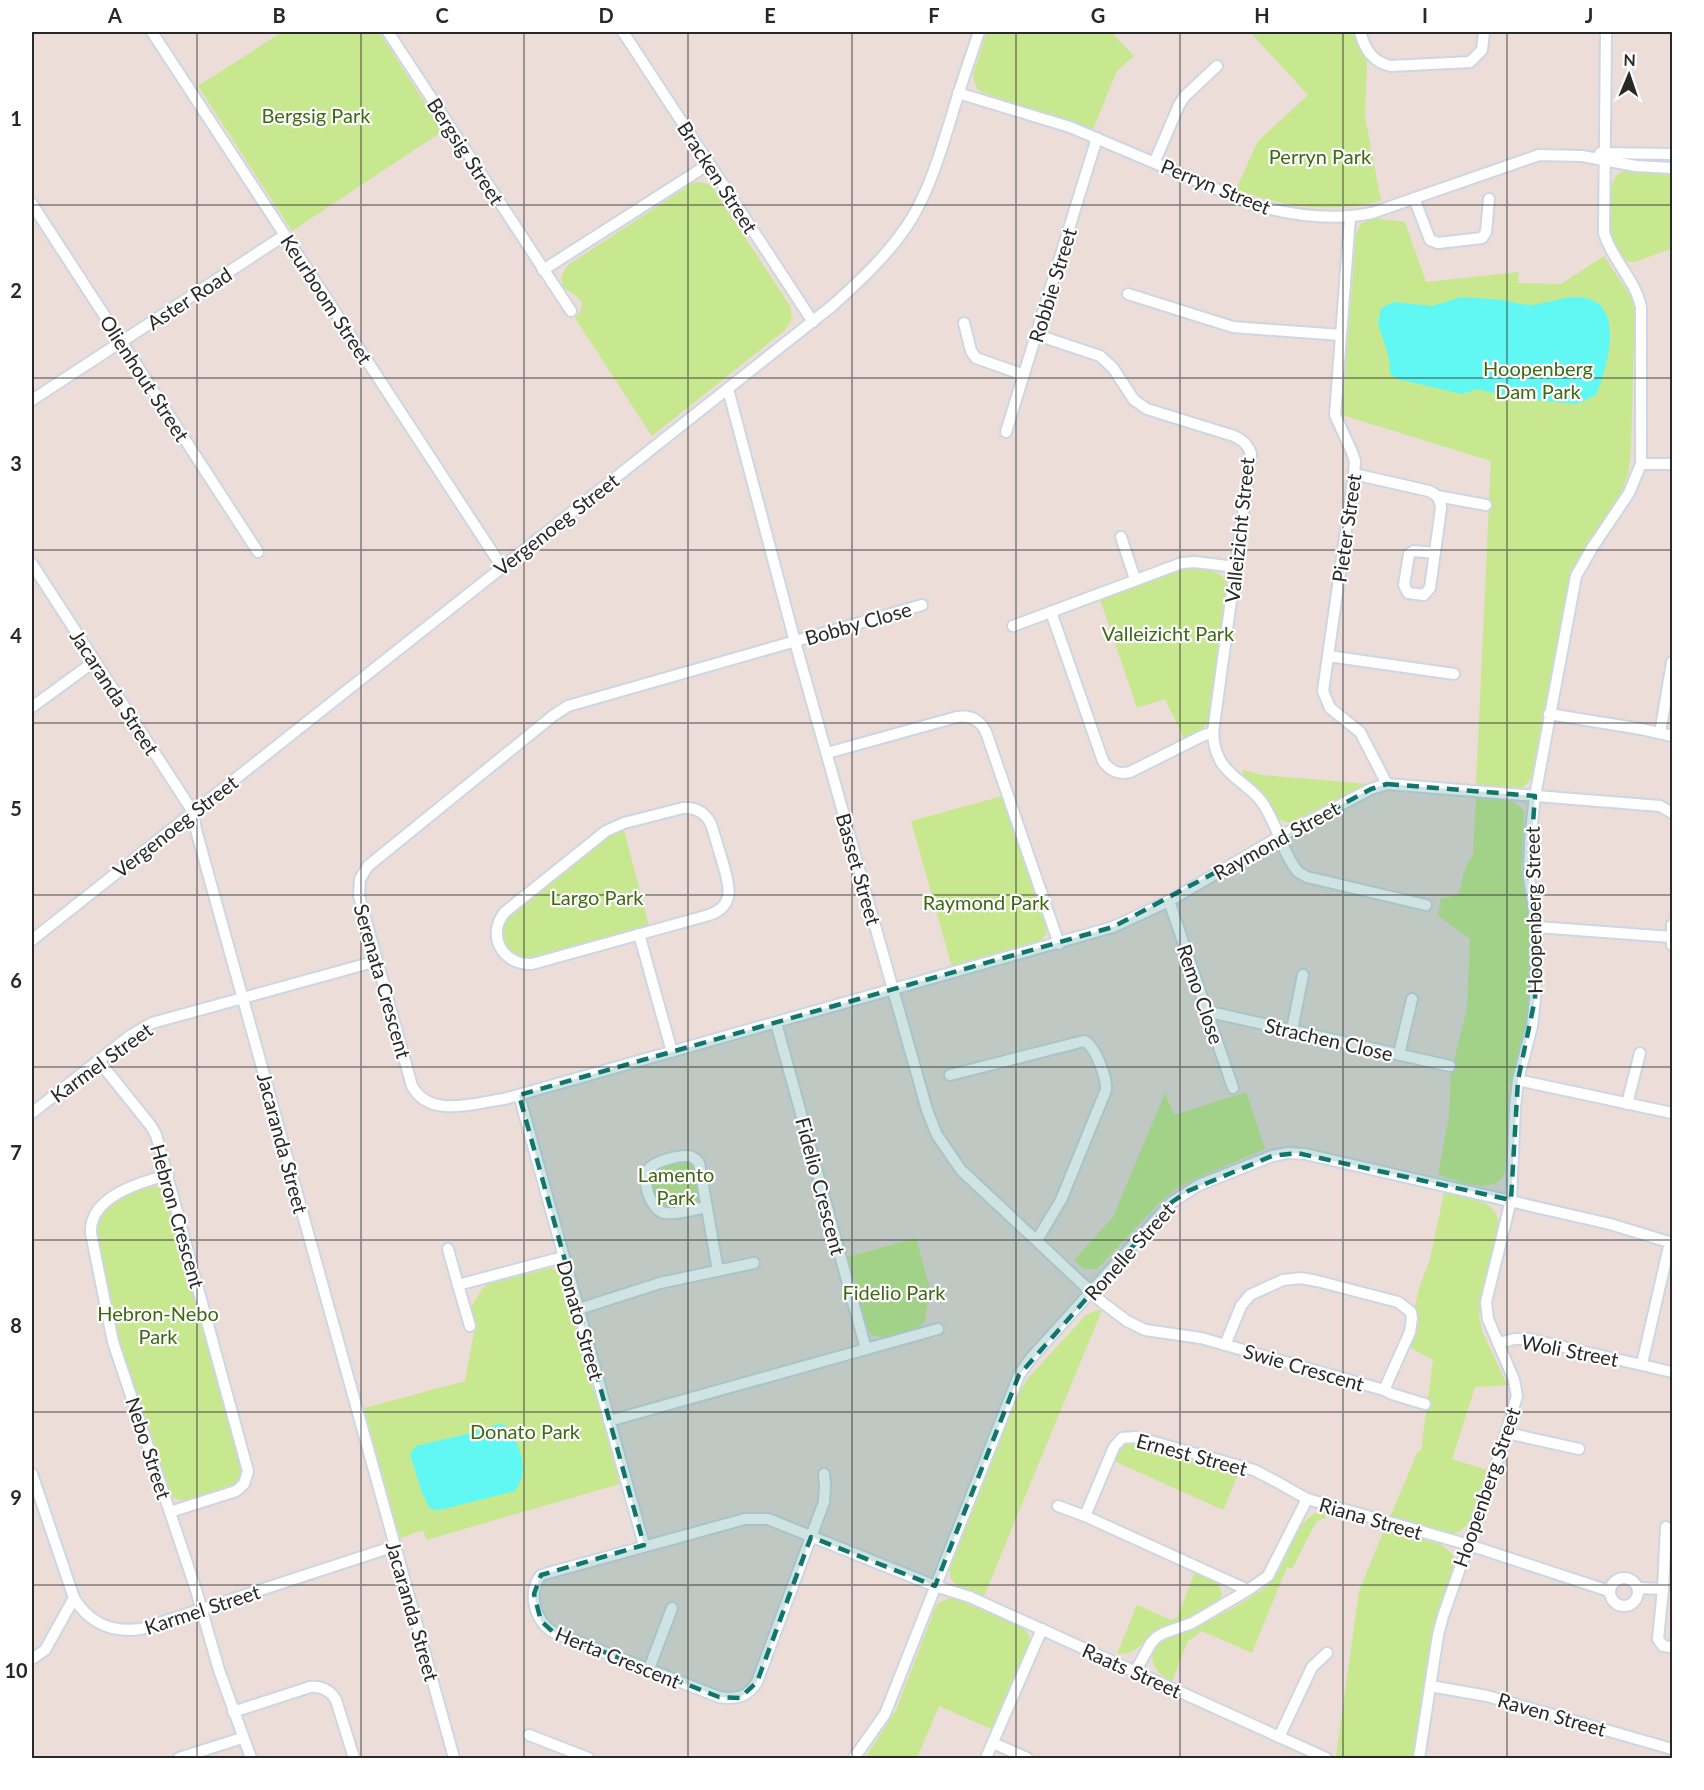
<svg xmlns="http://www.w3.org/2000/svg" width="1704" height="1790" viewBox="0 0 1704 1790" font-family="Lato,sans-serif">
<rect width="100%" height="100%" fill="#ecddd8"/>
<!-- green -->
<g fill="#c7e88f">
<path d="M 282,32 L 379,32 L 443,131 L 292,231 L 198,86 Z"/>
<path d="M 987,32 L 1111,32 L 1134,56 L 1117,71 L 1093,129 L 984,93 L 977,89 L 973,75 Z"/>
<path d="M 1250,32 L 1354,32 L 1367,59 L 1365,117 L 1381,201 C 1333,213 1282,208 1236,189 L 1258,141 L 1308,95 Z"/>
<path d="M 1626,170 L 1672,171 L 1672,249 C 1662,251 1639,262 1632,262 C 1608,261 1611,222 1611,206 C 1611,199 1610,189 1613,182 C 1615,176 1620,172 1626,170 Z"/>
<path d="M 698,182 L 708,184 L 712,187 L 790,306 L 792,319 L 785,330 L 652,436 L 575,318 C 592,298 573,297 563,286 L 561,277 L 568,265 L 693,183 Z"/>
<path d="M 1373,218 L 1405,222 L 1426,282 L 1519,272 L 1518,283 L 1561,284 L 1604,256 L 1630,295 L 1635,305 L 1631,450 L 1628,475 L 1619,497 L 1582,553 L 1570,578 L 1531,778 L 1526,785 L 1522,788 L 1476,785 L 1491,461 L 1342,415 L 1356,233 L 1362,223 Z"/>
<path d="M 1187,568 C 1203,568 1226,569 1228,589 L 1209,720 L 1202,729 L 1184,738 L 1165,699 L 1137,708 L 1100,599 Z"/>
<path d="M 1243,770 L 1262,775 L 1368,784 L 1289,823 L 1280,820 L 1242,777 Z"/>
<path d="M 1003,796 L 1047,925 L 1047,933 L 1040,942 L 952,967 L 911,821 Z"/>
<path d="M 1476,798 C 1492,800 1516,796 1524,812 L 1521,870 L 1531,924 L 1528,1017 L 1524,1037 L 1509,1086 L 1505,1172 C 1494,1198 1458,1180 1438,1175 L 1449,1115 L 1451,1072 L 1467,1008 L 1470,939 L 1437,915 L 1441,905 L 1440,899 L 1458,895 C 1464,879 1462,868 1473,856 Z"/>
<path d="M 624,830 L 649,926 L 530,958 C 508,960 497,936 507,918 L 604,839 Z"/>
<path d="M 1246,1092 L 1265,1149 L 1194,1179 L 1176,1189 L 1158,1204 L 1097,1269 L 1084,1269 L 1074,1260 L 1113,1217 L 1165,1093 L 1174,1115 Z"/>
<path d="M 685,1160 L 696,1164 L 701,1199 L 693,1205 L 665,1210 C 654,1200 648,1186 652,1172 L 658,1168 Z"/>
<path d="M 150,1185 L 160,1188 L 167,1195 L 242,1472 L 235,1484 L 184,1501 L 174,1498 L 169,1492 L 116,1333 L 96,1233 C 96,1207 128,1191 150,1185 Z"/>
<path d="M 1444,1193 C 1465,1198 1497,1198 1499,1224 L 1479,1314 L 1482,1331 L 1507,1385 L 1475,1387 L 1452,1459 L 1487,1470 L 1470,1521 L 1467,1525 L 1459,1532 L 1449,1534 L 1390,1517 L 1418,1451 L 1421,1451 L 1433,1360 L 1409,1347 L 1417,1327 L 1414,1310 L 1420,1285 L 1430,1259 Z"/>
<path d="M 916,1238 L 932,1296 L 927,1306 L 925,1321 L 916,1329 L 883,1338 L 872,1335 L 867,1327 L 848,1257 Z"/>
<path d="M 551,1268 L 560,1273 L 564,1280 L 620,1484 L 426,1540 L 423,1530 L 400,1538 L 364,1408 L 465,1381 L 474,1332 L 477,1330 L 471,1307 L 482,1289 L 488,1284 Z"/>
<path d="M 1102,1310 L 984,1596 C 969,1590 946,1588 950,1567 L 1020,1390 L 1029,1377 L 1086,1315 L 1094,1311 Z"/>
<path d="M 1133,1442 L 1239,1472 L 1223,1510 L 1114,1461 L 1122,1446 Z"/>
<path d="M 1327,1511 L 1326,1517 L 1316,1522 L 1292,1569 L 1287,1567 L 1252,1653 L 1202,1631 L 1188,1641 L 1172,1681 C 1158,1675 1145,1661 1157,1645 C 1166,1635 1183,1634 1195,1628 C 1215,1618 1249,1600 1267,1586 C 1289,1569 1294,1509 1327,1511 Z"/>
<path d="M 1385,1528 L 1442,1545 L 1453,1555 L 1454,1565 L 1433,1626 L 1414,1758 L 1342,1758 L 1336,1756 L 1359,1591 Z"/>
<path d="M 1195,1572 L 1219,1585 L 1222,1594 C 1215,1612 1177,1621 1160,1628 C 1142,1637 1142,1655 1117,1654 L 1137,1605 L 1171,1620 L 1177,1618 Z"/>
<path d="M 950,1598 C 966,1600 1021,1621 1029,1635 L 1029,1646 L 991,1729 L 939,1706 L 917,1758 L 865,1758 L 896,1710 L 936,1606 L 940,1602 Z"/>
</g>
<!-- water -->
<g fill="#61f8f4">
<path d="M 1461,297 C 1475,298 1489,299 1503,300 C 1512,302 1521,305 1530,305 C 1546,304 1561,297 1576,297 C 1628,297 1608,366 1596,395 L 1577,404 L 1511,398 L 1477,389 L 1462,394 L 1397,379 L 1390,374 L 1389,358 L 1378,323 L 1381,308 L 1394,302 L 1433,306 Z"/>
<path d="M 501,1423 L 513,1431 C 520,1454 530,1469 515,1491 L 440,1510 L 430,1509 L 422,1493 L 410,1454 L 416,1446 L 475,1432 Z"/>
</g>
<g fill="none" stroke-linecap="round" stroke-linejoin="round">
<defs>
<g id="minor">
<path d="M 152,32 L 502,567"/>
<path d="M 388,32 L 571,311"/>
<path d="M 623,32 L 813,322"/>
<path d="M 1360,32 C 1365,49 1372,62 1391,66 L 1470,62 L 1482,50 L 1484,32"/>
<path d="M 958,93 L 1070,127 L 1249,203 C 1288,215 1332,221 1372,213 L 1539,155 L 1582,156 L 1636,166 L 1672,168"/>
<path d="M 1600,153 L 1672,154"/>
<path d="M 1155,161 L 1179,105 L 1185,96 L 1217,66"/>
<path d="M 1414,198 L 1430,240 L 1438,243 L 1482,238 L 1486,232 L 1489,199"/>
<path d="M 32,204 L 258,552"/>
<path d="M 1350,217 L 1335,415 L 1352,452 L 1355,461 L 1354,474 L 1323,691 L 1330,708 L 1360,732 L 1387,784"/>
<path d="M 543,270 L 709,164"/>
<path d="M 1128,294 L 1233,327 L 1341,335"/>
<path d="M 964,323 L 971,351 L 976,358 L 1024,375"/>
<path d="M 1037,335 L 1100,356 L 1113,368 L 1134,400 L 1147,409 L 1234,436 C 1242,440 1248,444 1251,454 L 1214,725 C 1212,737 1215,751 1221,762 C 1231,778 1250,786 1261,801 C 1277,822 1281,851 1298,872 L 1307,877 L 1426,905"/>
<path d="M 728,389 L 795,642 L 927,1110 L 937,1135 L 961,1170 L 1103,1303 L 1127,1321 L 1145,1330 L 1201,1338 L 1384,1390 L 1392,1394 L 1425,1404"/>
<path d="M 32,400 L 285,235"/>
<path d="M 1006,432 L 1097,138"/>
<path d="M 1641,464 L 1672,464"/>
<path d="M 1354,474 L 1429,491 C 1437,494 1440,499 1441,508 L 1430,588 L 1424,595 L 1408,593 L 1404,585 L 1409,554 L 1414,551 L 1435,553"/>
<path d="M 1437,496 L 1486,505"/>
<path d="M 1121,537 L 1135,579"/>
<path d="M 32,564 L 193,812 L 196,830 L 454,1758"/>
<path d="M 922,605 L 568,706 L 554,715 L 368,866 L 360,879 L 359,896 L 412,1086 C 430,1119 474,1103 504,1099 L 1113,927 L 1169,901 L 1279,837 L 1371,789 L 1387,784 L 1660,806 L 1672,813"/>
<path d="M 1051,612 L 1103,761 C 1110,771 1118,775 1130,772 L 1204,735 L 1213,733"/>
<path d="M 1013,626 L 1182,563 L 1195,562 L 1236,567"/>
<path d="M 1328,656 L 1454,674"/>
<path d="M 32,707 L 95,661"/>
<path d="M 1549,714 L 1641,729 L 1672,736"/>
<path d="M 1660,733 L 1672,662"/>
<path d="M 827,753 L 957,717 C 970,715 980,720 986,732 L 1059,944"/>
<path d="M 683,808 C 696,807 705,812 711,824 C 715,836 718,848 722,860 C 728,882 738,905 709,915 L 532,964 C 502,965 486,935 505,912 L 606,831 L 624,823 Z"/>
<path d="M 1169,901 L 1233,1088"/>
<path d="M 1672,925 L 1672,945"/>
<path d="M 1537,927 L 1671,937"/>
<path d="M 639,934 L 672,1052"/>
<path d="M 32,940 L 832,306 C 862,279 891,252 912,218 C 931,186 941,150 952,115 C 960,87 970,59 979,32"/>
<path d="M 1208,1013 L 1219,1014 L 1450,1066"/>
<path d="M 776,1023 L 866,1349"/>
<path d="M 1292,1030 L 1303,975"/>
<path d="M 1399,1054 L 1412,999"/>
<path d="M 98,1060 L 151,1126 L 156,1135 L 248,1471 L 244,1484 L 236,1491 L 170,1512"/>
<path d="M 950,1075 L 1084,1041 C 1095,1045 1107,1078 1106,1090 L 1061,1200 L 1037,1240"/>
<path d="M 1518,1080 L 1672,1113"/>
<path d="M 519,1095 L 644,1545"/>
<path d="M 1627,1104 L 1640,1053"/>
<path d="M 32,1113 L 131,1035 L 152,1023 L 377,961"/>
<path d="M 168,1175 C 140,1182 89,1197 91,1233 L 113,1342 L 196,1590 L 219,1670 L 251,1758"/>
<path d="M 707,1207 C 695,1209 678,1215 665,1213 C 651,1211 641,1181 648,1170 C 654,1161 677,1156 687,1156 C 693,1156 696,1159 699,1163 L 718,1271"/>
<path d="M 448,1249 L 458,1285 L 563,1257"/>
<path d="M 458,1285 L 470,1326"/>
<path d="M 579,1309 L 660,1283 L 754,1263"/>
<path d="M 1498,1343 L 1515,1339 L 1529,1339 L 1672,1372"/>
<path d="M 1225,1345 L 1241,1306 L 1250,1295 L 1283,1280 L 1301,1278 L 1317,1281 L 1398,1302 L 1411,1312 L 1412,1318 L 1410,1332 L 1384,1390"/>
<path d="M 1642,1364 L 1670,1242"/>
<path d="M 609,1421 L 938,1329"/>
<path d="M 1507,1433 L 1579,1449"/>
<path d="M 32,1474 L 74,1598 C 89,1623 112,1633 141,1629 L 395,1546"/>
<path d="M 824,1474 L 825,1486 L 824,1502 L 757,1682 C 748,1697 736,1700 719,1697 L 553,1632 C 535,1621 527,1593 541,1575 L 745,1519 L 768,1519 L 935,1586 L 970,1597 L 1326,1758"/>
<path d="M 1058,1506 L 1085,1516"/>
<circle cx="1624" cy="1592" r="14"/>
<path d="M 1638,1588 L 1663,1589 L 1666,1527"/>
<path d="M 1663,1589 L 1658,1639 L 1663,1646 L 1672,1647"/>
<path d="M 1248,1590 L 1085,1516 L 1114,1447 L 1122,1438 L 1136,1437 L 1254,1470 L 1279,1483 L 1307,1499"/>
<path d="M 32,1659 L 45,1650 L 74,1598"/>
<path d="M 649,1669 L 672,1608"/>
<path d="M 1135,1672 L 1151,1643 L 1157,1637 L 1164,1633 L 1192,1623 L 1248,1590 L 1268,1576 L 1307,1499 L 1466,1544 L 1609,1591"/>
<path d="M 1430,1686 L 1487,1696 L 1672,1749"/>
<path d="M 233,1712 L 310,1687 C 322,1686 330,1690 336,1700 L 354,1758"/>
<path d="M 529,1735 L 588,1758"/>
<path d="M 1279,1737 L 1312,1667 L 1327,1653"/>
<path d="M 993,1743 L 1027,1758"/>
<path d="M 179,1758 L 242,1738"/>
<path d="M 854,1758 L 885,1714 L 1019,1375 L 1031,1358 L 1172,1202 L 1199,1185 L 1272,1156 L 1288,1153 L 1305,1154 L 1610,1224 L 1672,1243"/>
<path d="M 986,1758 L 1042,1629"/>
<path d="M 1419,1758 L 1438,1635 L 1443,1616 L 1494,1472 L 1517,1396 L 1514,1380 L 1488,1319 L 1486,1302 L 1511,1200 L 1515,1107 L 1518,1080 L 1532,1026 L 1535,999 L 1537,927 L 1529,878 L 1530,840 L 1535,796 L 1576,576 L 1592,548 L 1629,493 L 1641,464 L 1641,307 C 1635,279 1612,260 1604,233 L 1606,32"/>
</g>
</defs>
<!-- minor casing -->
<use href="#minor" stroke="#cdd7e3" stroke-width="14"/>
<!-- minor -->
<use href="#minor" stroke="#fff" stroke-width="10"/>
</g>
<!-- marked area -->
<path fill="#0f766e" fill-opacity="0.2" stroke="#0f766e" stroke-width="4.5" stroke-dasharray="12 8" stroke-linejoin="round" d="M 1387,784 L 1535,796 L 1529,878 L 1537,927 L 1535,999 L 1518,1080 L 1511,1200 L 1297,1153 L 1272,1156 L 1188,1191 L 1172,1202 L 1019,1375 L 935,1586 L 811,1537 L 757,1682 L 740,1698 L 719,1697 L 553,1632 L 541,1621 L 534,1594 L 541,1575 L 644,1545 L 519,1095 L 1113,927 L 1371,789 Z"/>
<!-- grid -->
<path fill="none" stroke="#282828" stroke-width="1.5" stroke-opacity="0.55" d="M 197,32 L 197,1758M 361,32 L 361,1758M 524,32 L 524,1758M 688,32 L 688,1758M 852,32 L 852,1758M 1016,32 L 1016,1758M 1180,32 L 1180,1758M 1343,32 L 1343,1758M 1507,32 L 1507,1758M 32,205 L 1672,205M 32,378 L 1672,378M 32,550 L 1672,550M 32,723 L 1672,723M 32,895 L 1672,895M 32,1067 L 1672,1067M 32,1240 L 1672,1240M 32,1412 L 1672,1412M 32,1585 L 1672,1585"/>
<g text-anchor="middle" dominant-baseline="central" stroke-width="4.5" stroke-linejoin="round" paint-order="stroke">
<!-- park labels -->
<g font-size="20" fill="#3e6913" stroke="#fff">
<text x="316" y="115">Bergsig Park</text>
<text x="1320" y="156">Perryn Park</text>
<text x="1538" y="368">Hoopenberg<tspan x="1538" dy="23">Dam Park</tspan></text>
<text x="1168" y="633">Valleizicht Park</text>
<text x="597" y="897">Largo Park</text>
<text x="986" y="902">Raymond Park</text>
<text x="676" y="1174">Lamento<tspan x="676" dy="23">Park</tspan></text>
<text x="894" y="1292">Fidelio Park</text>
<text x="158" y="1313">Hebron-Nebo<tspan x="158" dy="23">Park</tspan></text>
<text x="525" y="1431">Donato Park</text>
</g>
<!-- street labels -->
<g font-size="20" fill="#282828" stroke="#fff">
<text transform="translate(466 151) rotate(57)">Bergsig Street</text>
<text transform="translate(718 177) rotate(57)">Bracken Street</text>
<text transform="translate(1216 186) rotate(22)">Perryn Street</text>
<text transform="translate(1052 285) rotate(-73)">Robbie Street</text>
<text transform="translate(189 298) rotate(-33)">Aster Road</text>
<text transform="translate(327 299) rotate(57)">Keurboom Street</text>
<text transform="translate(145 378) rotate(57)">Olienhout Street</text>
<text transform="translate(556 524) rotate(-38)">Vergenoeg Street</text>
<text transform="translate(1346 528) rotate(-82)">Pieter Street</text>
<text transform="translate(1239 530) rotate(-84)">Valleizicht Street</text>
<text transform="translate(858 623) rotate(-16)">Bobby Close</text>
<text transform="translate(115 692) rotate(57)">Jacaranda Street</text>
<text transform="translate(175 826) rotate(-38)">Vergenoeg Street</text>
<text transform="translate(1276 840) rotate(-29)">Raymond Street</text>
<text transform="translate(859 869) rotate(74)">Basset Street</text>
<text transform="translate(1533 910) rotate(-91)">Hoopenberg Street</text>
<text transform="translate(383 981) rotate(74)">Serenata Crescent</text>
<text transform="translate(1201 994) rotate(71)">Remo Close</text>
<text transform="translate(1329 1039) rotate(13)">Strachen Close</text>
<text transform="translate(101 1062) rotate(-36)">Karmel Street</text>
<text transform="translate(283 1143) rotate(75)">Jacaranda Street</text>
<text transform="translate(821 1186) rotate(75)">Fidelio Crescent</text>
<text transform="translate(178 1216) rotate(74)">Hebron Crescent</text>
<text transform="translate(1129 1251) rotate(-48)">Ronelle Street</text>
<text transform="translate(581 1320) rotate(74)">Donato Street</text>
<text transform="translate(1570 1350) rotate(11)">Woli Street</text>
<text transform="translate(1304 1367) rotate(16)">Swie Crescent</text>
<text transform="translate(149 1448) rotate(72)">Nebo Street</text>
<text transform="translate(1192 1454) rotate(15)">Ernest Street</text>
<text transform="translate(1486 1487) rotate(-71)">Hoopenberg Street</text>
<text transform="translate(1371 1518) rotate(16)">Riana Street</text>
<text transform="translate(202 1609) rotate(-18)">Karmel Street</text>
<text transform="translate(413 1611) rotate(74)">Jacaranda Street</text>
<text transform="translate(618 1657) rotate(22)">Herta Crescent</text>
<text transform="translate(1132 1670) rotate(24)">Raats Street</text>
<text transform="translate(1552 1714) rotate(16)">Raven Street</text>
</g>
</g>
<!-- border -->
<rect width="1704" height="1790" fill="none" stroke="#ffffff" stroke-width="66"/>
<!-- north arrow -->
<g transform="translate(1629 75) rotate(2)" stroke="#ffffff" stroke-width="4.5" paint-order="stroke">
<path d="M0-4.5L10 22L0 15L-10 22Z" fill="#282828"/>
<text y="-9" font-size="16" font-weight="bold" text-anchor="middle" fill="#282828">N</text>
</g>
<rect x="33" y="33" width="1638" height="1724" fill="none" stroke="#282828" stroke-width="2"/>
<g font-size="20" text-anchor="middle" font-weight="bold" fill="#282828">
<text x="115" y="23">A</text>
<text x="279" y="23">B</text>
<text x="442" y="23">C</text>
<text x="606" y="23">D</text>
<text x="770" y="23">E</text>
<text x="934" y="23">F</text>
<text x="1098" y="23">G</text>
<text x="1262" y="23">H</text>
<text x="1425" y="23">I</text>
<text x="1589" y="23">J</text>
<text x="16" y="126">1</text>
<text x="16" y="298">2</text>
<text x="16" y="471">3</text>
<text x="16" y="643">4</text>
<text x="16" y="816">5</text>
<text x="16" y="988">6</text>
<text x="16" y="1160">7</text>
<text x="16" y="1333">8</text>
<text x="16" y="1505">9</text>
<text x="16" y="1678">10</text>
</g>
</svg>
